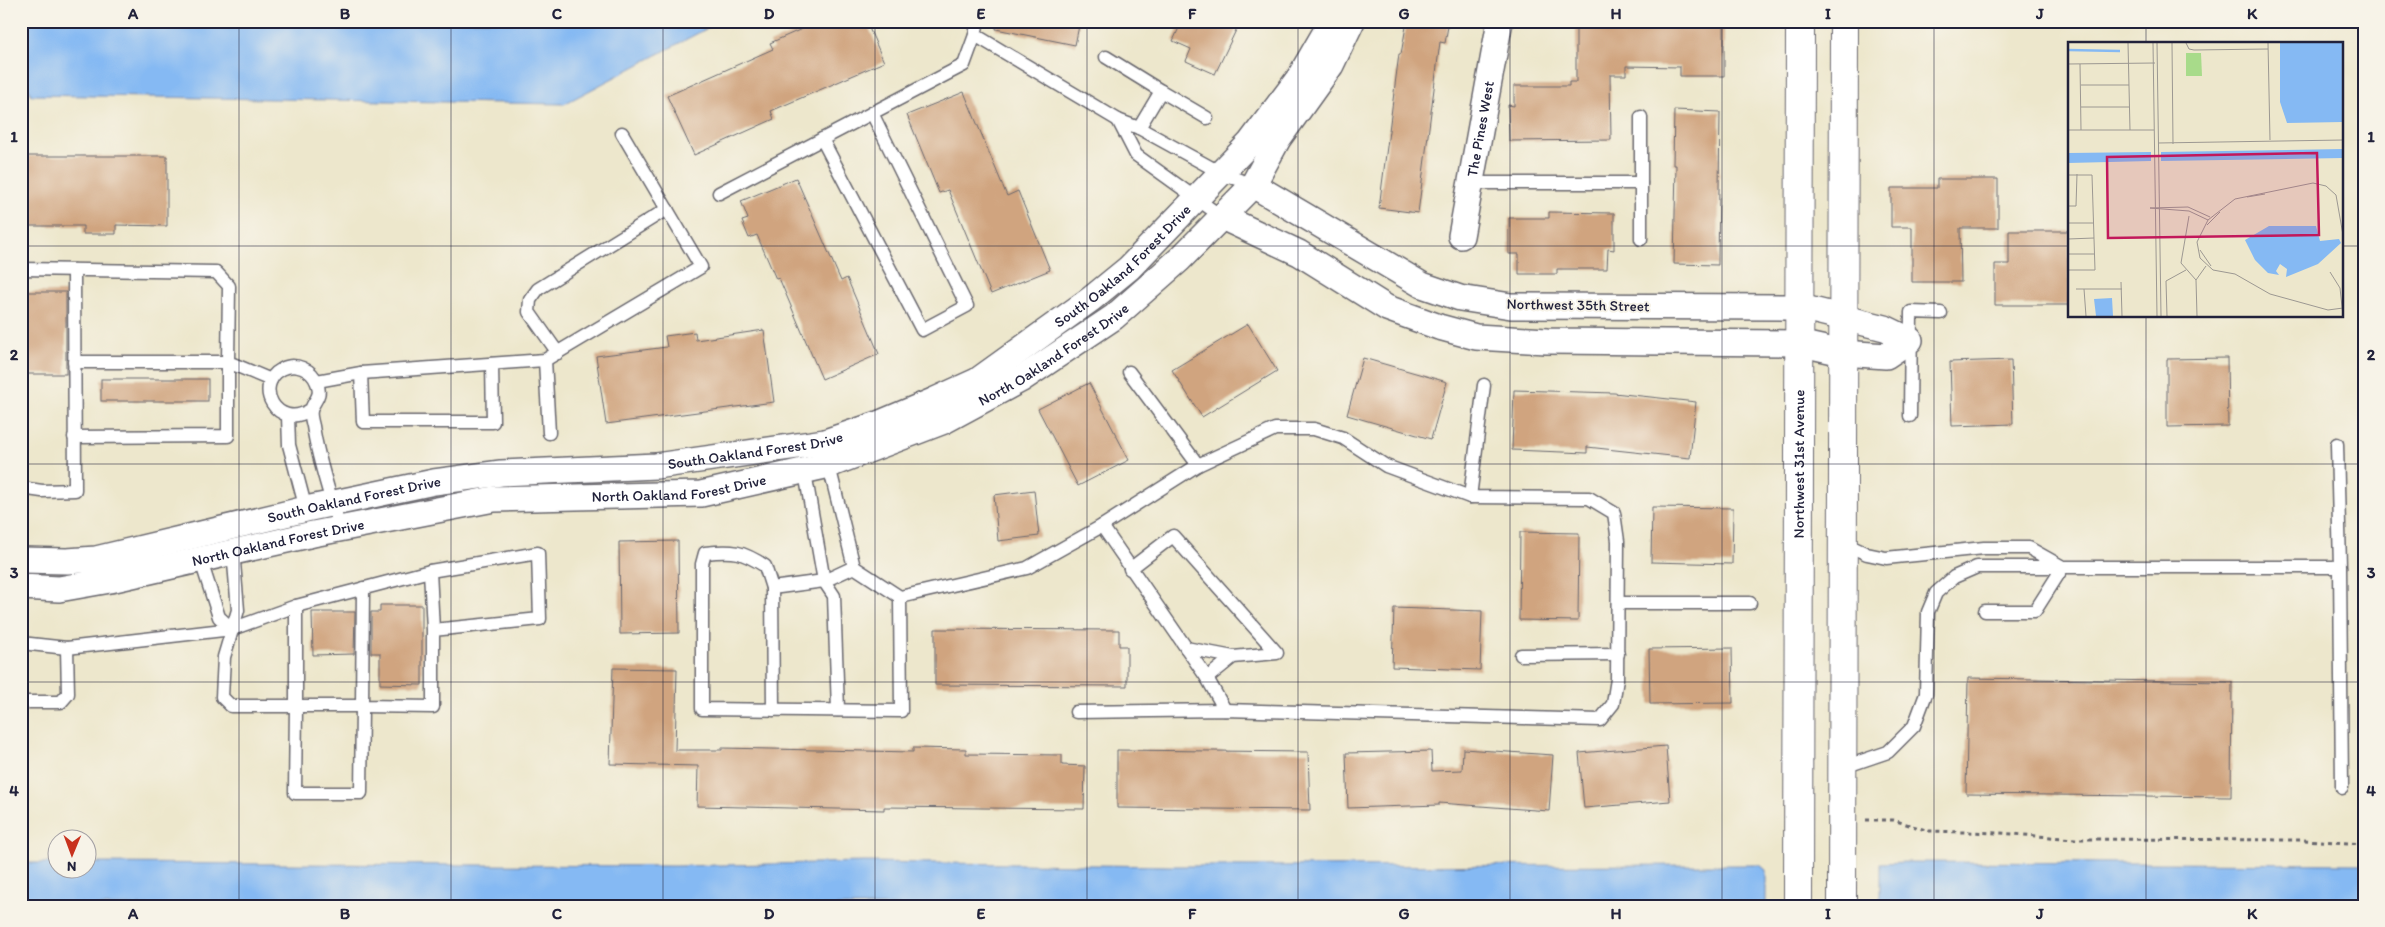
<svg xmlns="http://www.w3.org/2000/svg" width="2385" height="927" viewBox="0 0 2385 927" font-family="Itim,sans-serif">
<rect width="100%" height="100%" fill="#f7f3e8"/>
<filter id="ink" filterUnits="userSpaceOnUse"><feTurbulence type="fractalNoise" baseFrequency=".02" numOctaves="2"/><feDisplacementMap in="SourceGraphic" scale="10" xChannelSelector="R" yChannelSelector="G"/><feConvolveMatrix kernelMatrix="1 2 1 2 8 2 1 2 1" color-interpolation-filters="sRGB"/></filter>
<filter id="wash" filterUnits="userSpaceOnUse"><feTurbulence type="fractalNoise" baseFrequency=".0096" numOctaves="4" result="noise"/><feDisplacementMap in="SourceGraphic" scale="20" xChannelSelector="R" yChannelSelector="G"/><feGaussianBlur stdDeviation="1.12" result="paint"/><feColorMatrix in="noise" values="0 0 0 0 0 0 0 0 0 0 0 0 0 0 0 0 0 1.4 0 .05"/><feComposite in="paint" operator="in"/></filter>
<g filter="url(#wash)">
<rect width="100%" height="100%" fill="#ede7cc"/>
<!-- water -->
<g fill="#85b9f3" stroke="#546e97">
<path d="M 21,21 L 721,21 L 564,104 L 31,95 L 21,69 Z"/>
<path d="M 864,862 L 1171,866 L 1760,865 L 1766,870 L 1766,906 L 21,906 L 21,863 L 57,863 L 58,870 L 88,870 L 88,863 L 675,866 Z"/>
<path d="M 1909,862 L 2364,864 L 2364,906 L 1880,906 L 1880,863 Z"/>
</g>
<g id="blocks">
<!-- building -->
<g fill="#d0a47f">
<path d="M 820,21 L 866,21 L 884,62 L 771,111 L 774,119 L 694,155 L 667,96 L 773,49 L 770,43 Z"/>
<path d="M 997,21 L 1080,21 L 1075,45 L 996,29 Z"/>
<path d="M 1182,21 L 1222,21 L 1237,28 L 1215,74 L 1186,61 L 1191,49 L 1173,41 Z"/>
<path d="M 1407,21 L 1449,21 L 1445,43 L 1440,42 L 1418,213 L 1379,208 L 1399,54 L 1401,54 Z"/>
<path d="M 1576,21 L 1724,21 L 1724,76 L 1680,76 L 1680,67 L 1626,66 L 1626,75 L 1610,75 L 1611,140 L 1509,141 L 1508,105 L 1514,106 L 1514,86 L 1569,86 L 1569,82 L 1576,82 Z"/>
<path d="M 964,92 L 1007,196 L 1018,191 L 1050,270 L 991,294 L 948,190 L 939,193 L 907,115 Z"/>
<path d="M 1674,110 L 1720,112 L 1718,265 L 1674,264 L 1676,165 L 1673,165 Z"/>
<path d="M 25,156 L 167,156 L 167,226 L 116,225 L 116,234 L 83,234 L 83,226 L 25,226 Z"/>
<path d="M 796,178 L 841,281 L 847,278 L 879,354 L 822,379 L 779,278 L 776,279 L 757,235 L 749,238 L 742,221 L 748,219 L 741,201 Z"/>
<path d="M 1937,179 L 1998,179 L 1998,228 L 1960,228 L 1961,282 L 1912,282 L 1912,227 L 1891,227 L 1891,188 L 1937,188 Z"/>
<path d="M 1549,212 L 1614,213 L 1614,250 L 1608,249 L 1607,269 L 1557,269 L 1557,274 L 1519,274 L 1519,254 L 1509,254 L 1509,218 L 1549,218 Z"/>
<path d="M 2009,231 L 2069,231 L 2069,305 L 1995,305 L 1995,264 L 2009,264 Z"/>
<rect x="23" y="292" width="43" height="82"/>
<path d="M 1248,324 L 1277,371 L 1202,417 L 1172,370 Z"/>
<path d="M 764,330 L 774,402 L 606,424 L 596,356 L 667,347 L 665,336 L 695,332 L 696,340 Z"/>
<path d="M 1363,358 L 1447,382 L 1431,439 L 1347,415 Z"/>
<path d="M 2227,358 L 2228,426 L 2167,427 L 2167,359 Z"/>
<path d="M 2011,360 L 2013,424 L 1952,426 L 1950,362 Z"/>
<rect x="101" y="379" width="107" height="22"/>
<path d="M 1089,383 L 1129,460 L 1078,486 L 1038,409 Z"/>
<path d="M 1514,390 L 1614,393 L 1696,402 L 1690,458 L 1587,447 L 1587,453 L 1512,450 Z"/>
<path d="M 1034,490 L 1039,536 L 998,541 L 994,495 Z"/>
<path d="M 1652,507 L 1733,508 L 1732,564 L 1651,562 Z"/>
<path d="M 1520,532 L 1579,533 L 1578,621 L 1519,620 Z"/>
<path d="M 678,541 L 679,633 L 620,634 L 619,542 Z"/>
<path d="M 380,605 L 422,605 L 422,685 L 380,684 L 380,653 L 371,653 L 371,612 L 380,612 Z"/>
<path d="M 1394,608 L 1482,611 L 1480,670 L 1392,667 Z"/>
<path d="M 312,612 L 355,612 L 354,654 L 313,655 Z"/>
<path d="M 935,629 L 1119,630 L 1119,646 L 1127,646 L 1127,686 L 935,685 Z"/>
<path d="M 1732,648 L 1733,703 L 1650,704 L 1649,649 Z"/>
<path d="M 613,668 L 677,669 L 675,750 L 722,750 L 722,748 L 913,752 L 913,748 L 966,749 L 966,754 L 1062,755 L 1062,765 L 1085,766 L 1084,809 L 884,807 L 884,810 L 697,806 L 698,766 L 610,764 Z"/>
<path d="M 1968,678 L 2232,682 L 2231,797 L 1966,794 Z"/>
<path d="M 1666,746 L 1670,801 L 1584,808 L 1579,753 Z"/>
<path d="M 1463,749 L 1553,755 L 1549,811 L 1439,803 L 1439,805 L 1348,808 L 1346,753 L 1431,751 L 1432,771 L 1462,770 Z"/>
<path d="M 1117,750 L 1308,752 L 1310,810 L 1117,808 Z"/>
</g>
</g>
</g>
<g filter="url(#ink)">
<use href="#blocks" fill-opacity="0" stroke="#69676e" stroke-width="1"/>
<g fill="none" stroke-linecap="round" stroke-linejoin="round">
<defs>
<g id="service">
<path d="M 975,35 L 978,21"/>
<path d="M 1106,57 L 1161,91"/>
<path d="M 1139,128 L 1161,91 L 1207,118"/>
<path d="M 822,139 L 922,330 L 967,306 L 872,113"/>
<path d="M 1470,183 L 1641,183 L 1641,239"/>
<path d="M 1641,183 L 1641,117"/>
<path d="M 719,193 L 964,65 L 975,35 L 1118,120"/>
<path d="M 1222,217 L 1136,155 L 1118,120 L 1139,128 L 1221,173 L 1253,185"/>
<path d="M 21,269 L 216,272 L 229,286 L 228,362 L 271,380"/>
<path d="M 558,353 L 529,312 L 530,300 L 538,289 L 667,209"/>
<path d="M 545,360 L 549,433"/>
<path d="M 74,362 L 228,362 L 228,436 L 74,437"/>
<path d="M 1129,372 L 1198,465"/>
<path d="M 361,373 L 363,422 L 493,422 L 492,364"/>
<path d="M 317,381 L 361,373 L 545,360 L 701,267 L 622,133"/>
<path d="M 310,410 C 277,431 252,385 282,369 C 295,362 312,369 317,383 C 323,398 312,401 311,411 C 310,415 312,422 313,426 C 318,461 331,496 340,530"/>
<path d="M 288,416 L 289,445 L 307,513"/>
<path d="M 1910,416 L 1911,312 L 1941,313"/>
<path d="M 2337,444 L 2340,567"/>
<path d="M 828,462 L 854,567"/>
<path d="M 804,467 L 824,581 L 834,596 L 838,710"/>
<path d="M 21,488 L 42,491 L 75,490 L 74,270"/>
<path d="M 1470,497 L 1484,385"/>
<path d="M 1102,526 L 1207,678 L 1225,710"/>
<path d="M 1843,540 L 1854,548 L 1867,554 L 1886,558 L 1984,548 L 2029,548 L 2061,566"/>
<path d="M 233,551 L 238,610 L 224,657 L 222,697 L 231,706 L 296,706 L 295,793 L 361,793 L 362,706 L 296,706 L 296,606"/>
<path d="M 200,558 L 219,617 L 232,629"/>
<path d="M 1130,569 L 1173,536 L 1277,653 L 1233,657 L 1207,678"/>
<path d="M 363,588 L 362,706 L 433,707 L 433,630 L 540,619 L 538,553 L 430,571 L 433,630"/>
<path d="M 772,588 L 773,710"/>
<path d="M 900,597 L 901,711 L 702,709 L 702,564 L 705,553 C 733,550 742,551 765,566 L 772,588 L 824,581 L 854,567 L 900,597 L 1027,568 L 1102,526 L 1198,465 L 1275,429 L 1314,429 L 1343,438 L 1386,466 L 1470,497 L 1589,498 L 1614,513 L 1618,541 L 1617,679 L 1613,704 L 1600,720 L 1225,710 L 1076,712"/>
<path d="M 1618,603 L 1750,603"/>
<path d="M 1985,611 L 2035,611 L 2063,567"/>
<path d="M 21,643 L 67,648 L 232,629 L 296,606 L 430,571"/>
<path d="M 1186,648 L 1233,657"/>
<path d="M 1521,655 L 1618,654"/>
<path d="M 21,702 L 61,702 L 68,694 L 67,648"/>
<path d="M 1841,768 L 1888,752 L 1914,726 L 1926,694 L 1928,612 L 1936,593 L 1954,577 L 1977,567 L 2340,567 L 2342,788"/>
</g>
<g id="minor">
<path d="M 1222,217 L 1299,253 L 1387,308 L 1439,327 L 1476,337 L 1547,341 L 1798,343 L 1843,353 L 1886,356 L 1910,340 L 1885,328 L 1800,307 L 1511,306 L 1460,298 L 1422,285 L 1253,185"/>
<path id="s1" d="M 1461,236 L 1500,21"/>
<path id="s2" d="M 21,560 L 67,561 L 96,559 L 306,509 L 434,482 L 501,473 L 656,466 L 825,442 L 878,424 L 933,401 L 977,381 L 1091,299 L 1129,268 L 1250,143 L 1299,78 L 1332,21"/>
<path id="s3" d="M 21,587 L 59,589 L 110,580 L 313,534 L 494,499 L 701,494 L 829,465 L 944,421 L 1020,380 L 1114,317 L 1180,259 L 1253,185 L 1278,139 L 1331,65 L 1352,21"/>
</g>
<g id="primary">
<path id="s4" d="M 1798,906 L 1800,21"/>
<path d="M 1842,906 L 1844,21"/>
</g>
</defs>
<!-- service casing -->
<use href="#service" stroke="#69676e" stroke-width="15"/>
<!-- minor casing -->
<use href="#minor" stroke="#69676e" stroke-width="28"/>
<!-- primary casing -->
<use href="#primary" stroke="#69676e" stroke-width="30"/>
<!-- path -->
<path stroke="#69676e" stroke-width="3" stroke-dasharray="4 4" stroke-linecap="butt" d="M 1866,820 L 1893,820 L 1929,831 L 2000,833 L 2075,839 L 2304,840 L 2364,844"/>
<!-- service -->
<use href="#service" stroke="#fff" stroke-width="12"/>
<!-- minor -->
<use href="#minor" stroke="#fff" stroke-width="25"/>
<!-- primary -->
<use href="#primary" stroke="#fff" stroke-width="28"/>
</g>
</g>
<!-- grid -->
<path fill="none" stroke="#22223b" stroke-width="1" stroke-opacity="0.55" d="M 239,21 L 239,906M 451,21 L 451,906M 663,21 L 663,906M 875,21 L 875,906M 1087,21 L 1087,906M 1298,21 L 1298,906M 1510,21 L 1510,906M 1722,21 L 1722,906M 1934,21 L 1934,906M 2146,21 L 2146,44M 21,246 L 2069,246M 2341,246 L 2364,246M 2146,316 L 2146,906M 21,464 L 2364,464M 21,682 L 2364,682"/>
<g text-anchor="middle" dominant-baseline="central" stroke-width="4" stroke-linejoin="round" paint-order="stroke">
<!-- street labels -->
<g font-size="15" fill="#22223b" stroke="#f7f3e8">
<text stroke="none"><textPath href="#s1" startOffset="109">The Pines West</textPath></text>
<text stroke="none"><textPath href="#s2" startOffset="1165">South Oakland Forest Drive</textPath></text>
<text transform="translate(1578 305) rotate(1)">Northwest 35th Street</text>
<text stroke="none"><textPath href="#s3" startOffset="1072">North Oakland Forest Drive</textPath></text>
<text stroke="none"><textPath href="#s2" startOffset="745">South Oakland Forest Drive</textPath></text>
<text stroke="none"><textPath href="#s4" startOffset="442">Northwest 31st Avenue</textPath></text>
<text stroke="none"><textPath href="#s3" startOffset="668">North Oakland Forest Drive</textPath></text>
<text stroke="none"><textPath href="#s2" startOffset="340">South Oakland Forest Drive</textPath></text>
<text stroke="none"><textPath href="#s3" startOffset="262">North Oakland Forest Drive</textPath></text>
</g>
</g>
<!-- overview -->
<g transform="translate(2068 42)">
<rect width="275" height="275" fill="#ede7cc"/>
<path d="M 118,11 L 133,11 L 134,34 L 118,34 Z" fill="#a8db8a"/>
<path d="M 212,1 L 275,1 L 275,80 L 219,81 L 212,60 ZM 275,107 L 275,116 L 93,119 L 93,110 ZM 83,110 L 83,119 L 0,121 L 0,111 ZM 201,184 L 248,184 L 252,199 L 271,197 L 273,201 L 250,222 L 218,235 L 219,227 L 212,222 L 208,229 L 211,233 L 200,231 L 187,218 L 177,198 ZM 44,256 L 45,274 L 28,274 L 26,257 Z" fill="#85b9f3"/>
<path fill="none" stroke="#85b9f3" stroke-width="2.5" d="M 0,8 L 52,9"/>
<path fill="none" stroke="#9c9892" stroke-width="1" d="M 60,1 L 62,88M 85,1 L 89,274M 89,1 L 93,274M 104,1 L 105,102M 118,1 L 121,7 L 126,8 L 200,7M 200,1 L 202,98M 0,22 L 87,21M 12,22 L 13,88M 13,43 L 61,43M 13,65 L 61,65M 0,88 L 86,88M 90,101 L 275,98M 0,133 L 24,133 L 27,228 L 0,228M 179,155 L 197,152M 0,164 L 8,164 L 9,132M 121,174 L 113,221 L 128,238 L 138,224M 140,178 L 121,169 L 82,166 L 120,165 L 142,175M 0,181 L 25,181M 139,183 L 152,170M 275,193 L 268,153 L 258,144 L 245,141 L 167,157 L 140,178 L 129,200 L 132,216 L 145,228 L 167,232 L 202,252 L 260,268 L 275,266M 0,197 L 26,196M 132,208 L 143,224M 0,212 L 26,212M 262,230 L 272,246 L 275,274M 128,238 L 129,274M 53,240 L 54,274M 8,247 L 54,247M 16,247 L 18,274M 99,274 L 98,239 L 118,228"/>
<path fill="#c2185b" fill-opacity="0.15" stroke="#c2185b" stroke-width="2.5" d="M 249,111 L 251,193 L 40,196 L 39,115 Z"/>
<rect width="275" height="275" fill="none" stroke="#22223b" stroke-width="2.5"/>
</g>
<!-- margin -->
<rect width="2385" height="927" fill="none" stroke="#f7f3e8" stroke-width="55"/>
<!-- north arrow -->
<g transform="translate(72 854) rotate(181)"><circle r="24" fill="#f7f3e8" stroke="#a29fa3"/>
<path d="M0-4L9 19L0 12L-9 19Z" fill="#c8321e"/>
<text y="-8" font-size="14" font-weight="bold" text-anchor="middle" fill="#22223b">N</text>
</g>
<rect x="28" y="28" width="2330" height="872" fill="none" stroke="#22223b" stroke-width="2"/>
<g font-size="16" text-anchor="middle" font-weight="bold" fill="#22223b">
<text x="133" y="19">A</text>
<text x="345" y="19">B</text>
<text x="557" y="19">C</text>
<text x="769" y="19">D</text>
<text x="981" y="19">E</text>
<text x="1192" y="19">F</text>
<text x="1404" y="19">G</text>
<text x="1616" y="19">H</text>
<text x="1828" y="19">I</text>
<text x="2040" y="19">J</text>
<text x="2252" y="19">K</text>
<text x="14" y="142">1</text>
<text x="2371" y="142">1</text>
<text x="14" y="360">2</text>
<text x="2371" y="360">2</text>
<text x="14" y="578">3</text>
<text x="2371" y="578">3</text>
<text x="14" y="796">4</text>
<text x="2371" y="796">4</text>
<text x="133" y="919">A</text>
<text x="345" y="919">B</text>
<text x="557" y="919">C</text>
<text x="769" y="919">D</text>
<text x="981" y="919">E</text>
<text x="1192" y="919">F</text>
<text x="1404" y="919">G</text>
<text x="1616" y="919">H</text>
<text x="1828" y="919">I</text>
<text x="2040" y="919">J</text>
<text x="2252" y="919">K</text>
</g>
</svg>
